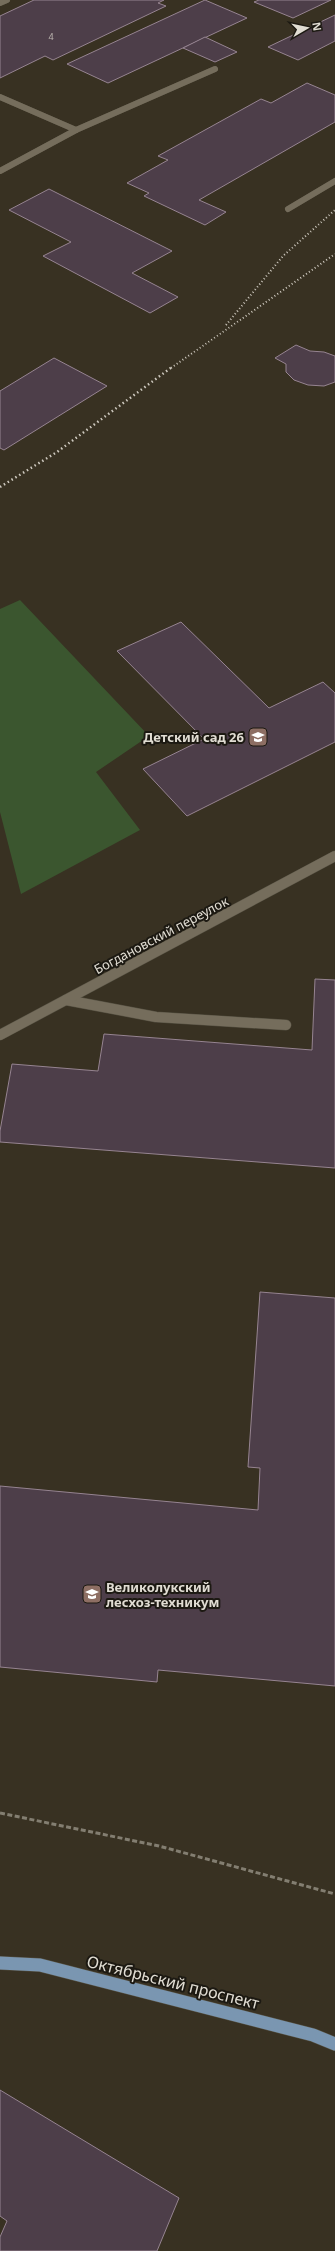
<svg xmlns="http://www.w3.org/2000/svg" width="335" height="2251" viewBox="0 0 335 2251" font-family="'Noto Sans',sans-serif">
<rect width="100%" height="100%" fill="#383122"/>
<!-- green -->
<path fill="#3b562f" d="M 20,600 L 149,736 L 96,772 L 140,830 L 21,894 L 0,812 L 0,609 Z"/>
<!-- building -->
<g fill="#4d3e49" stroke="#968491">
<path d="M 34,0 L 164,0 L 158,3 L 166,6 L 53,60 L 45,56 L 0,78 L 0,16 Z"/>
<path d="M 205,0 L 247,18 L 108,83 L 67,64 Z"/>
<path d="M 259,0 L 331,0 L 293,18 L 254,2 Z"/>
<path d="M 335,15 L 335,41 L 298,60 L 268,47 Z"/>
<path d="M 205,37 L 237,52 L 215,62 L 183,48 Z"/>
<path d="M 307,83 L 335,95 L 335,122 L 199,200 L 226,212 L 205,225 L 144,196 L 149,193 L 127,183 L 168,160 L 158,156 L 261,99 L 271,103 Z"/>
<path d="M 49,189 L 172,251 L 132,273 L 178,297 L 150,313 L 43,256 L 71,242 L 9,210 Z"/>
<path d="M 296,345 L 310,351 L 324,352 L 335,356 L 335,382 L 324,386 L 308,385 L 294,380 L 286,372 L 286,364 L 275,358 Z"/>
<path d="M 54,358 L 107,386 L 4,450 L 0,448 L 0,391 Z"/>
<path d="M 181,622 L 269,708 L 323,682 L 335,693 L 335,742 L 187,816 L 143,769 L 204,739 L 117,651 Z"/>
<path d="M 315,979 L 335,980 L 335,1168 L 0,1142 L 0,1131 L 12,1064 L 98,1071 L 104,1034 L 312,1050 Z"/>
<path d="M 260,1292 L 335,1298 L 335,1686 L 158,1670 L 157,1682 L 0,1667 L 0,1486 L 258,1510 L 260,1468 L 248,1467 Z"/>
<path d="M 0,2090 L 179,2198 L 157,2251 L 0,2251 L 0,2237 L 7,2221 L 0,2216 Z"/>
</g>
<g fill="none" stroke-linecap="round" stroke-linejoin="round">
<defs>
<g id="service-far1">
<path d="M 0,3 L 7,0"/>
<path d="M 0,97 L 76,130"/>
<path d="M 0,171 L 76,130 L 215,69"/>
<path d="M 288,209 L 335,181"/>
</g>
<path id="service" d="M 66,1000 L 156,1017 L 286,1025"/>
<path id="minor" d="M 0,1035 L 335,856"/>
<path id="primary" d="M 0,1963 L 40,1965 L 313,2035 L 335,2044"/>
</defs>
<!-- service-far1 casing -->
<use href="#service-far1" stroke="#555042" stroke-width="6"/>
<!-- service casing -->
<use href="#service" stroke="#555042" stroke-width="11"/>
<!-- minor casing -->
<use href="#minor" stroke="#555042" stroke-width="11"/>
<!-- primary casing -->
<use href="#primary" stroke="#555042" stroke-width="14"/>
<!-- path -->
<path stroke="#837e71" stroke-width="3" stroke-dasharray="5 2.5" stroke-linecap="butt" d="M 0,1813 L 159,1846 L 335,1894"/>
<!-- service-far1 -->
<use href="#service-far1" stroke="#756d5c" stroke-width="6"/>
<!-- service -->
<use href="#service" stroke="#756d5c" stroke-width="10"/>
<!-- minor -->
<use href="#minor" stroke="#756d5c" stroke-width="10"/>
<!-- primary -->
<use href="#primary" stroke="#7a96b1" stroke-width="13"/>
<!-- rail-far1 -->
<g stroke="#cec9bf" stroke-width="2" stroke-dasharray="1 2.5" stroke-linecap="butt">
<path d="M 226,325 L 283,256 L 335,210"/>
<path d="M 171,368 L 335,254"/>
</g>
<!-- rail -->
<path stroke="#cec9bf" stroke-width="2.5" stroke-dasharray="1.5 3" stroke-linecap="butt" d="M 0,487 L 57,452 L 172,367"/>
</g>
<!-- icons -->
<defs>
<symbol id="school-square" viewBox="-11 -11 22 22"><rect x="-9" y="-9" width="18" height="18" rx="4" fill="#8d6e63" stroke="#1c1912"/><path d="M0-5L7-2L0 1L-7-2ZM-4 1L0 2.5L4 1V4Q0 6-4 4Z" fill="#fff"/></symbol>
<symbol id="university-square" viewBox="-11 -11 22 22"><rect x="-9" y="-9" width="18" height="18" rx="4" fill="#8d6e63" stroke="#1c1912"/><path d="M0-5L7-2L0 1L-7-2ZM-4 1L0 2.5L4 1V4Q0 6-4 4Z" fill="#fff"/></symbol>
</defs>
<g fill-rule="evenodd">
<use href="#school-square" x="247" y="726" width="22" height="22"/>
<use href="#university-square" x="81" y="1583" width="22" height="22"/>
</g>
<g text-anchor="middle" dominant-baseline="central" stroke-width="4" stroke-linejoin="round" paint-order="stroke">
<!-- far-number labels -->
<g font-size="9" fill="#bcb5b0">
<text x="51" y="36">4</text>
</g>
<!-- poi labels -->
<g font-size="13" font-weight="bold" fill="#e1ddd3" stroke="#1c1912" text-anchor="end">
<text x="244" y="737">Детский сад 26</text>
<text x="106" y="1587" text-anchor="start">Великолукский<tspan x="106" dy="15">лесхоз-техникум</tspan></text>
</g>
<!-- street labels -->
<g font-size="13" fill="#e1ddd3" stroke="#1c1912">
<text transform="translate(161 935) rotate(-28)">Богдановский переулок</text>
</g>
<!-- near-street labels -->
<g font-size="16" fill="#e1ddd3" stroke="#1c1912">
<text transform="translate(173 1982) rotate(14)">Октябрьский проспект</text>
</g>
</g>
<!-- north arrow -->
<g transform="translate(307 28) rotate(81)" stroke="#1c1912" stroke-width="3" paint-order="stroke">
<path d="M0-3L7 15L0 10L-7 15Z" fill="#e1ddd3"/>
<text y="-6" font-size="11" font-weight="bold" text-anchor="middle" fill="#e1ddd3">N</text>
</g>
</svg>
